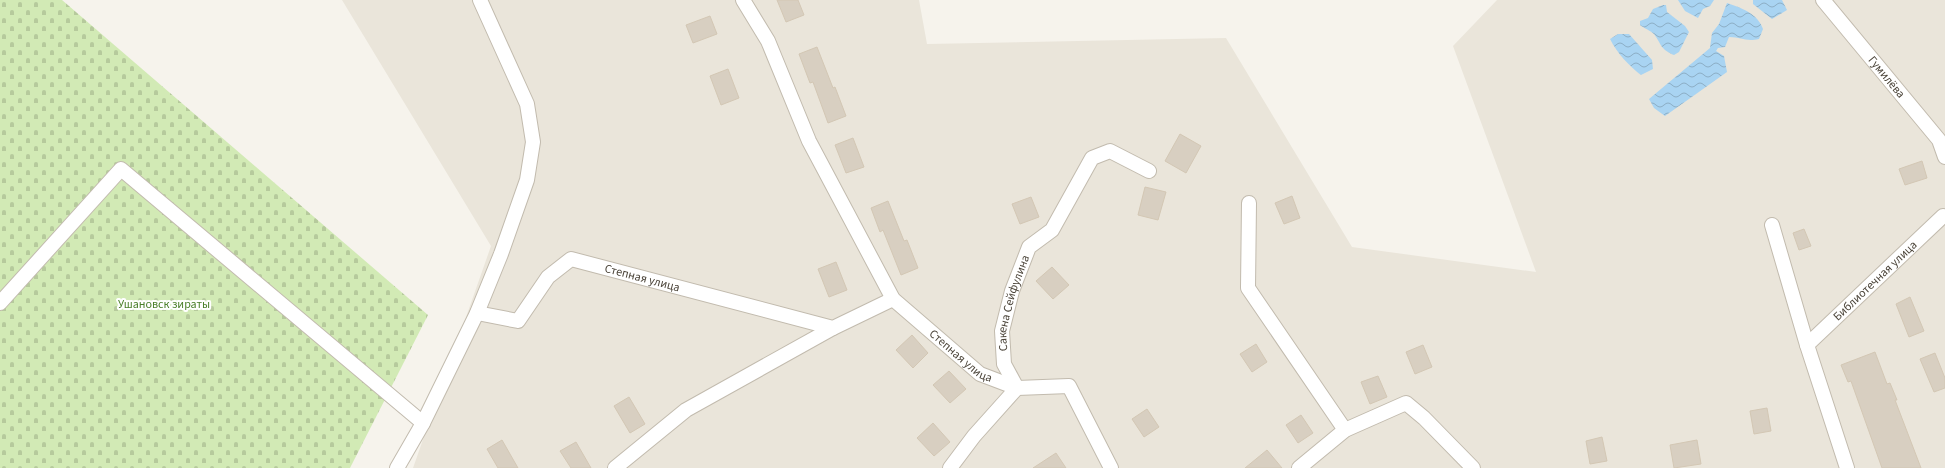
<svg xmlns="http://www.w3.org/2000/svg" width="1945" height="468" viewBox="0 0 1945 468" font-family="'Source Sans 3',sans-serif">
<defs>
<pattern id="cemetery-stones" width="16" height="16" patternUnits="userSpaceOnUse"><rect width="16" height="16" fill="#d2eab5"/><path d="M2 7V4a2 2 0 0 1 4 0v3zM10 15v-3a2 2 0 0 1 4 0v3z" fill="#b6ca9c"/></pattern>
<pattern id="water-waves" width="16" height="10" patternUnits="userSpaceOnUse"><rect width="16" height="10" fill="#a9d4f2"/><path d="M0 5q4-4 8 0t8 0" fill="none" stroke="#8caec5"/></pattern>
</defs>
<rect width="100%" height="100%" fill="#f6f3ec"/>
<!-- residential -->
<path fill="#eae5da" d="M 342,0 L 919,0 L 927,44 L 1226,38 L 1352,247 L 1536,272 L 1453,46 L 1497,0 L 1945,0 L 1945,468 L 413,468 L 491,246 Z"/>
<!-- cemetery -->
<path fill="url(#cemetery-stones)" d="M 0,0 L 62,0 L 428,315 L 350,468 L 0,468 Z"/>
<!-- water -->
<g fill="url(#water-waves)">
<path d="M 1678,0 L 1714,0 L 1710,6 L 1703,9 L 1698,18 L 1685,11 Z"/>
<path d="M 1753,0 L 1782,0 L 1787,10 L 1772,19 L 1753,4 Z"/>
<path d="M 1727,3 C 1742,8 1758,14 1763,29 L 1759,39 C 1745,42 1742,37 1729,37 L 1725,47 L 1718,48 L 1716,51 L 1724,56 L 1727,72 L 1665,116 L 1654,108 L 1649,99 L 1710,48 L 1712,33 L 1719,24 Z"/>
<path d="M 1663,5 L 1666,5 L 1667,12 L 1685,26 L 1689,32 L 1679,52 L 1674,55 C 1660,49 1662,45 1654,34 C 1651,31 1644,28 1640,25 L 1640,21 L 1648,18 L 1653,9 Z"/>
<path d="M 1618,34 L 1629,34 L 1652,60 L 1653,69 L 1641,75 C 1629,66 1617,53 1610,39 Z"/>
</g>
<!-- building -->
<g fill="#d8cfc1" stroke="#d3c7b4">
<path d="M 777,0 L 798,0 L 804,15 L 786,22 Z"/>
<path d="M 710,16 L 717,34 L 693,43 L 686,25 Z"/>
<path d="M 817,47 L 833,88 L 835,87 L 846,116 L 828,123 L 813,82 L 810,83 L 799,54 Z"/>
<path d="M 728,69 L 739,98 L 721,105 L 710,76 Z"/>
<path d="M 1180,134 L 1201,146 L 1186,173 L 1165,161 Z"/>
<path d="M 853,138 L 864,167 L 846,173 L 835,145 Z"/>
<path d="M 1922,161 L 1927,178 L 1905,185 L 1899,169 Z"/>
<path d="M 1145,187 L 1166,192 L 1158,220 L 1138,215 Z"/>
<path d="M 1292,196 L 1300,218 L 1284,224 L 1275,203 Z"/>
<path d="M 1031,197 L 1039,217 L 1020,224 L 1012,204 Z"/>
<path d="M 888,201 L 904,241 L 907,240 L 918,268 L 901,275 L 883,230 L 880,232 L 871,208 Z"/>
<path d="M 1804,229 L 1811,246 L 1799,250 L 1793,233 Z"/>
<path d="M 836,262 L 847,290 L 829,297 L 818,269 Z"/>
<path d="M 1052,267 L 1069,285 L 1053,299 L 1036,281 Z"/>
<path d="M 1910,297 L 1924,331 L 1909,337 L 1896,304 Z"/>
<path d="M 912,335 L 928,353 L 913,368 L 896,350 Z"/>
<path d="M 1256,344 L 1267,362 L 1252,372 L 1240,354 Z"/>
<path d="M 1423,345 L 1432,367 L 1415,374 L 1406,352 Z"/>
<path d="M 1875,352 L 1887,384 L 1890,383 L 1897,400 L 1895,400 L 1921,468 L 1882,468 L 1851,381 L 1848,382 L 1841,365 Z"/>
<path d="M 1935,353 L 1945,378 L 1945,388 L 1934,392 L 1920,359 Z"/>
<path d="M 949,371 L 966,389 L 950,403 L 933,385 Z"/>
<path d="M 1378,376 L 1387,397 L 1370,404 L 1361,382 Z"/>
<path d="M 629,397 L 645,424 L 630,433 L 614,406 Z"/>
<path d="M 1767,408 L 1771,431 L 1754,434 L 1750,411 Z"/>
<path d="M 1147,409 L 1159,427 L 1144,437 L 1132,419 Z"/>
<path d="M 1301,415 L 1313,433 L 1298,443 L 1286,425 Z"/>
<path d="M 933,423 L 950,442 L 934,456 L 917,438 Z"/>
<path d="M 1602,437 L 1607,461 L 1590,464 L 1586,441 Z"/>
<path d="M 502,440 L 518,468 L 498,468 L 487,449 Z"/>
<path d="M 1697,440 L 1701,464 L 1674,468 L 1670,445 Z"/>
<path d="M 576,442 L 591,468 L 571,468 L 560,451 Z"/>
<path d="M 1267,450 L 1282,468 L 1245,468 Z"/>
<path d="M 1056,453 L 1066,468 L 1033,468 Z"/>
</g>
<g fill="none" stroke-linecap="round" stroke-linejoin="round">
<defs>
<g id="minor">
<path id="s1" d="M 743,0 L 768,41 L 809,141 L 893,299 L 980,374 L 1017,388"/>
<path id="s2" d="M 1823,0 L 1939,140 L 1945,157"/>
<path d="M 1249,203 L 1248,288 L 1345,430"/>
<path d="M 1772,225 L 1807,345"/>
<path d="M 0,303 L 121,169 L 423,423"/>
<path id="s3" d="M 477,313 L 518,321 L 548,277 L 571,259 L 833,328 L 893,299"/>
<path id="s4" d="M 1017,388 L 1004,364 L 1002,331 L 1012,291 L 1029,247 L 1052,230 L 1092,158 L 1110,151 L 1149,171"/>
<path d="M 397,468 L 423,423 L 477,313 L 501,254 L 527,180 L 533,142 L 527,104 L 480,0"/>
<path d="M 615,468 L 686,410 L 833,328"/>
<path d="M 950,468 L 974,436 L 1017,388 L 1069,386 L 1111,468"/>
<path d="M 1299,468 L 1345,430 L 1406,403 L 1424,418 L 1473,468"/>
<path id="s5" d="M 1847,468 L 1807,345 L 1943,216"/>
</g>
</defs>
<!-- minor casing -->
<use href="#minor" stroke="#c2bbae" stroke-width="16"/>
<!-- minor -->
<use href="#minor" stroke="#fff" stroke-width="14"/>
</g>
<g text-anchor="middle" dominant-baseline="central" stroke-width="4" stroke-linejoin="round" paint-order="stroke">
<!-- street labels -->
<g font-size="12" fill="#4b4439" stroke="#fff">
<text stroke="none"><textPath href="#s2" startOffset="100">Гумилёва</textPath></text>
<text stroke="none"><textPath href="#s3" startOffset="198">Степная улица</textPath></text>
<text stroke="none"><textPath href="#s5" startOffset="223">Библиотечная улица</textPath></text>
<text stroke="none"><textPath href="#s4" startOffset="90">Сакена Сейфулина</textPath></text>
<text stroke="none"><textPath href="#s1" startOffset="424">Степная улица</textPath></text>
</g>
<!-- park labels -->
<g font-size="12" fill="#4a7f2a" stroke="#fff">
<text x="164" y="304">Ушановск зираты</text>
</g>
</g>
</svg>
